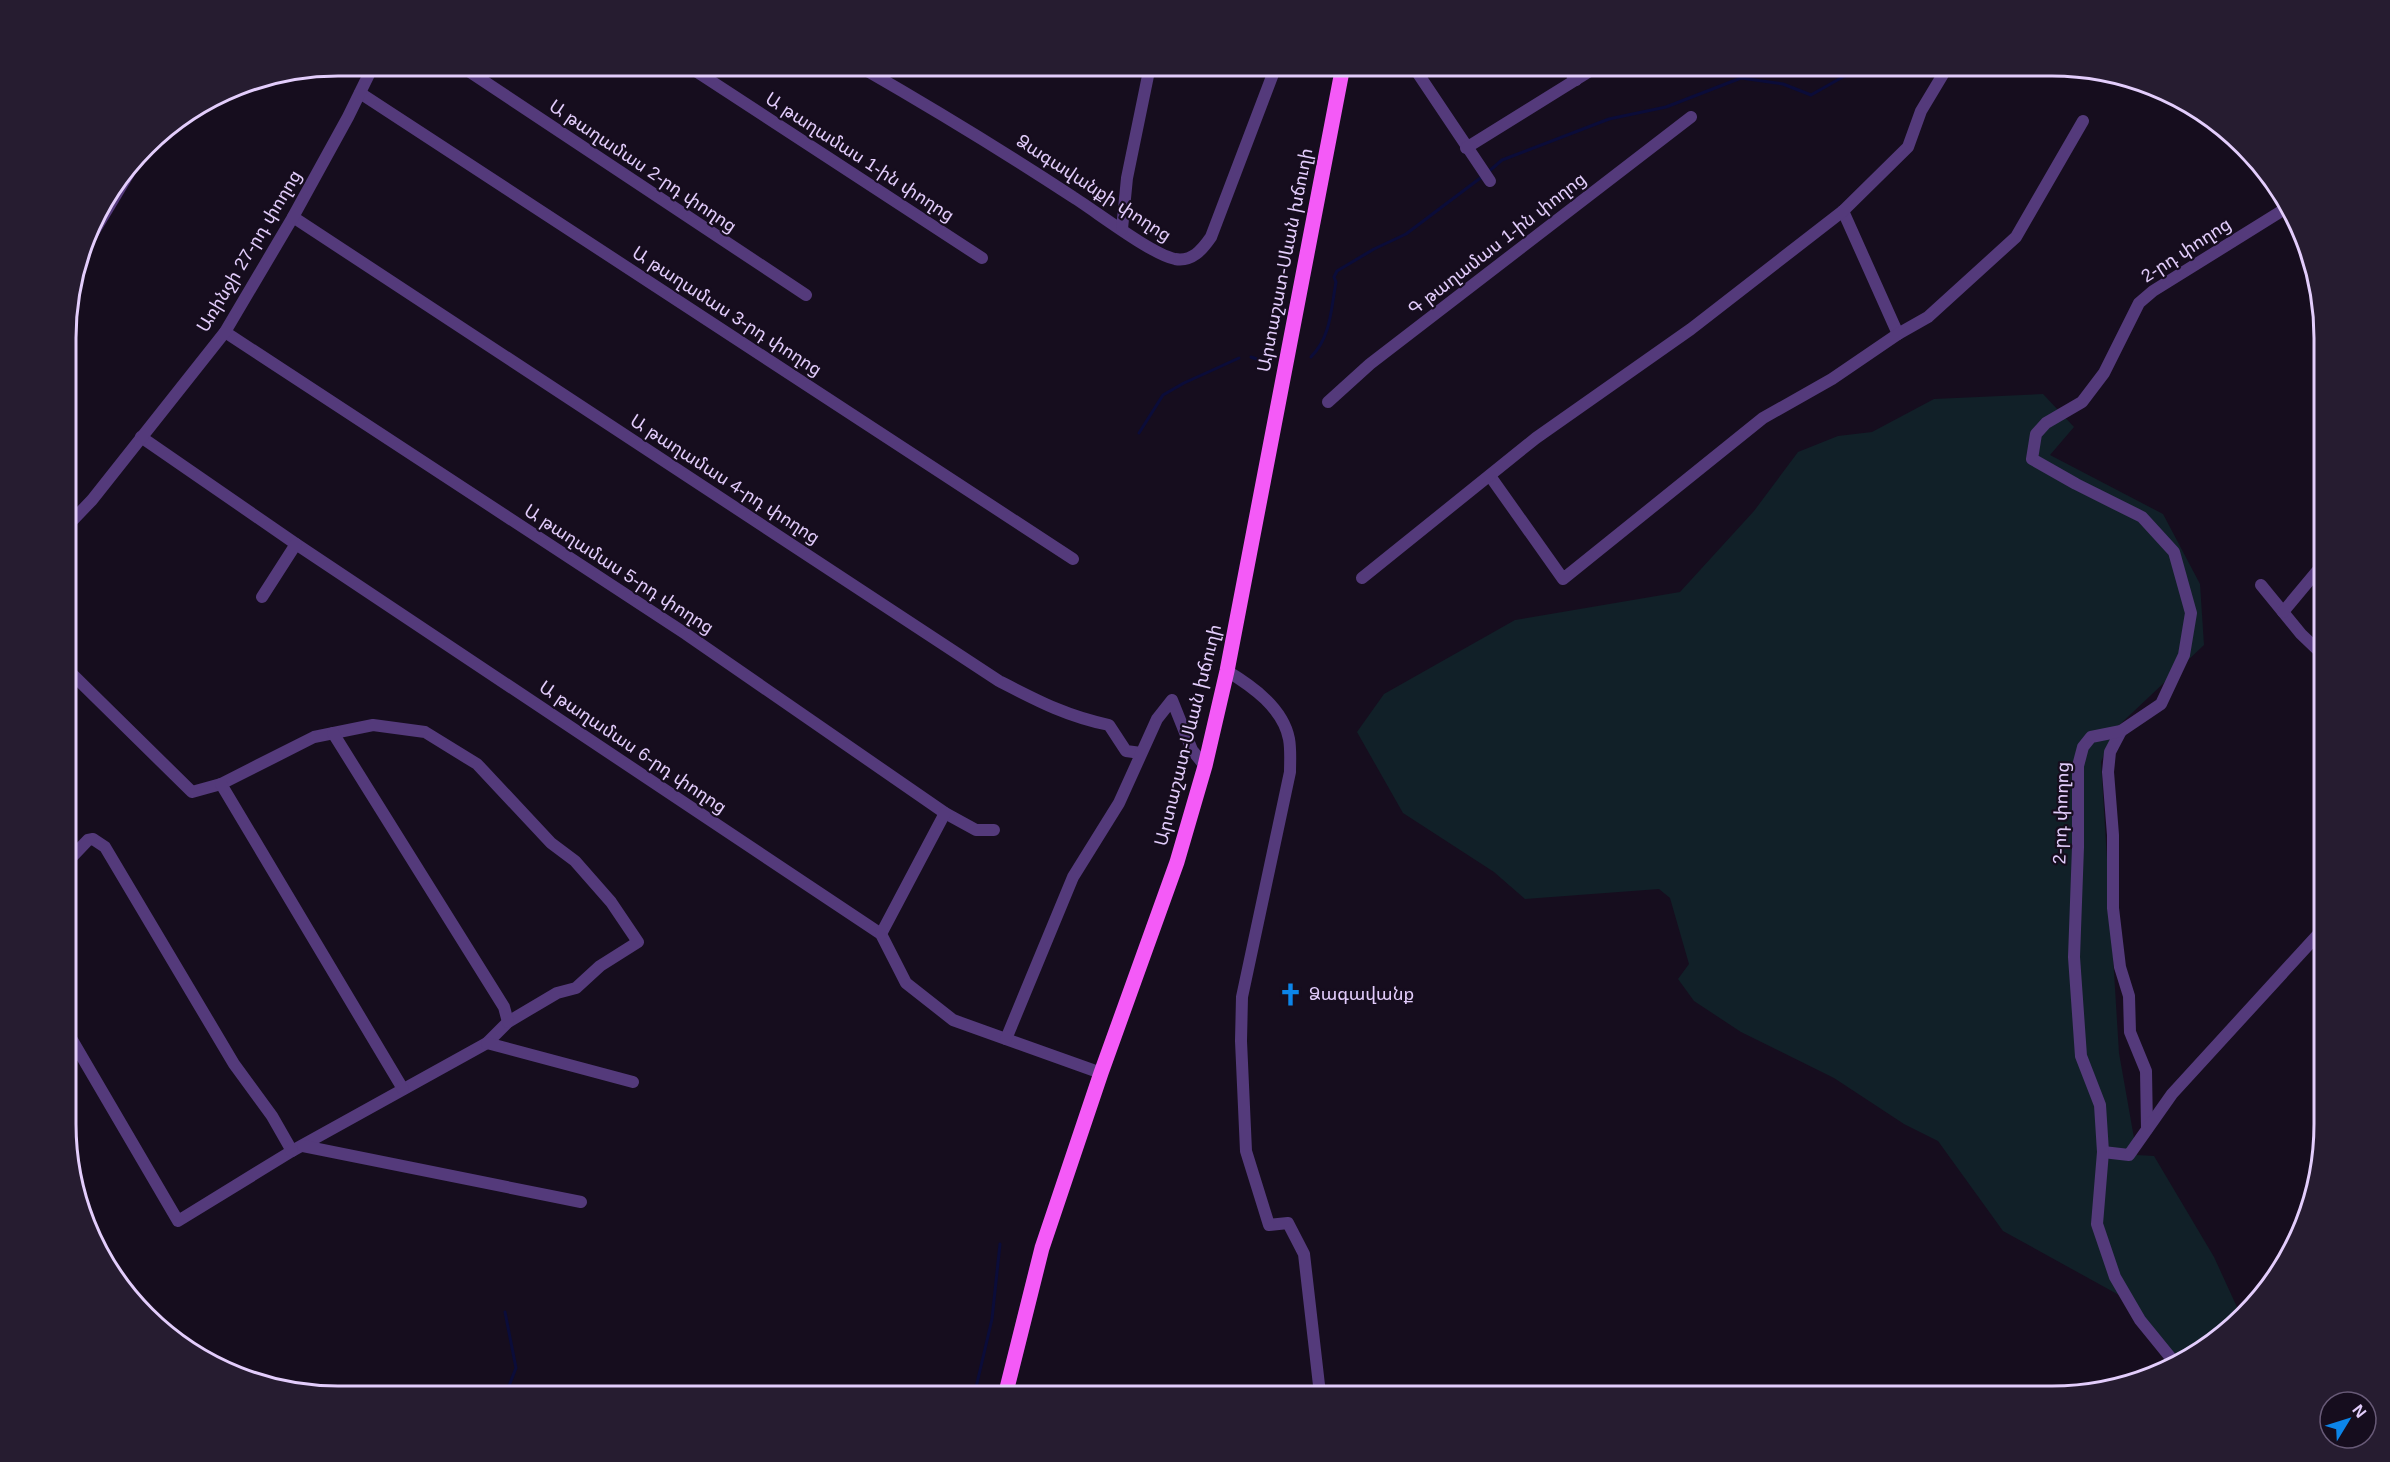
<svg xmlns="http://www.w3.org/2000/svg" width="2390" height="1462" viewBox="0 0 2390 1462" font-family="Arial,'Noto Sans Armenian',sans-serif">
<rect width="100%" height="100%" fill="#160d1e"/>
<!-- green -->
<path fill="#112028" d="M 2043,394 L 2074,427 L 2050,455 L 2163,514 L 2200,584 L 2204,645 L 2114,730 L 2101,762 L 2119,1053 L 2137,1155 L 2154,1156 L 2214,1257 L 2242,1318 L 2188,1359 L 2177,1363 L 2128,1300 L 2003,1231 L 1938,1141 L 1904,1124 L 1834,1078 L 1741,1032 L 1694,1001 L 1678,979 L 1689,964 L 1670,898 L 1659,889 L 1525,899 L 1494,872 L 1403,813 L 1357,732 L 1384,694 L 1515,620 L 1680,592 L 1754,511 L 1798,452 L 1838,436 L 1872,432 L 1934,399 Z"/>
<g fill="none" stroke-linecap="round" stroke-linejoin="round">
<!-- stream -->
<g stroke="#0b0c39" stroke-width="3">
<path d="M 1487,173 L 1502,160 L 1609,119 L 1666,107 L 1741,78 L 1783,84 L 1811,95 L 1862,66"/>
<path d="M 1251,357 L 1260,360"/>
<path d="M 1311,357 C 1331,337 1331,309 1336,282 L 1334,277 L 1337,271 L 1374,249 L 1406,234 L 1483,176"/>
<path d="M 1139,433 L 1163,395 L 1184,383 L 1239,358"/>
<path d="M 505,1312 L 516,1368 L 505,1396"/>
<path d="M 974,1396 L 992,1319 L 1000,1244"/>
</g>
<!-- minor -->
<g stroke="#543a7b" stroke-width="12">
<path d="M 461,66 L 806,295"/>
<path d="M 688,66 L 982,258"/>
<path d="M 859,66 C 932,108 1003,151 1073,197 C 1097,212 1151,254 1175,259 C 1192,262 1202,250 1211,237 L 1276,66"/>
<path d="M 1413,66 L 1490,181"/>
<path d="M 1566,66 L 1576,80"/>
<path d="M 360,93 L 1073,559"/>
<path d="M 1466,148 L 1598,66"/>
<path d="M 1843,211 L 1898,334"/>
<path d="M 293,217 L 999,681 C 1038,701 1066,716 1109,725 L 1126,751 L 1141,753"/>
<path d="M 1122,229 L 1127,178 L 1150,66"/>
<path d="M 87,243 L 132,168"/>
<path d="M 225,332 L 686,634 L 945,813 L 976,830 L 994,830"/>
<path d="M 1328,402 L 1370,364 L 1691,117"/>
<path d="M 141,437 L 296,544 L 881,934 L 906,983 L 953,1020 L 1101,1073"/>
<path d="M 1490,476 L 1563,579 L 1763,418 L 1832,379 L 1898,334 L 1928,317 L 2016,237 L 2083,121"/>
<path d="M 68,525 L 92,500 L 225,332 L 293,217 L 348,117 L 373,66"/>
<path d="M 1362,578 L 1536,438 L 1691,329 L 1843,211 L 1908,147 L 1921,111 L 1948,66"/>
<path d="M 2261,585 L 2301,634 L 2323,655"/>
<path d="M 262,597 L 296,544"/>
<path d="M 2283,612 L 2323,564"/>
<path d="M 68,670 L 192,792 L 221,784 L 314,737 L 373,725 L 425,732 L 477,764 L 551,843 L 575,861 L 611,902 L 638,942 L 600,966 L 576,988 L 557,993 L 508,1022 L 487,1043 L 292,1151 L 178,1221 L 68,1033"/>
<path d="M 1227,671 C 1252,686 1283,708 1289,739 C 1291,750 1290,762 1290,772 L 1242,997 L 1241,1041 L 1246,1151 L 1269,1225 L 1288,1223 L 1304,1254 L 1319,1385 L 1322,1396"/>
<path d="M 2121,731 L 2110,752 L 2108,772 L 2113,835 L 2113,908 L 2120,967 L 2129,996 L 2130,1032 L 2146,1071 L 2147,1129"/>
<path d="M 333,733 L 504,1007 L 508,1022"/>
<path d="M 221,784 L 403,1089"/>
<path d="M 68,861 L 88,840 L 93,839 L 105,847 L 234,1064 L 272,1116 L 292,1151"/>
<path d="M 881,934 L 945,813"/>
<path d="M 1006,1039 L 1073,877 L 1119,803 L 1157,719 L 1172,700 L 1192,750 L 1205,766"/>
<path d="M 487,1043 L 633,1082"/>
<path d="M 303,1146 L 581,1202"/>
<path d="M 2103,1152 L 2129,1155 L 2172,1094 L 2323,929"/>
<path d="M 2175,1363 L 2140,1320 L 2115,1277 L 2097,1224 L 2103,1152 L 2100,1105 L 2081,1056 L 2074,957 L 2078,847 L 2078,766 L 2083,747 L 2091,737 L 2121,731 L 2161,704 L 2184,655 L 2191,613 L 2174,552 L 2142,517 L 2076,484 L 2032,459 L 2036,434 L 2046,423 L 2082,402 L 2104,373 L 2139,303 L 2153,291 L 2288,207"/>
</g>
<!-- major -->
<path stroke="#f45af7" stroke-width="15" d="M 1005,1396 L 1042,1248 L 1101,1073 L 1177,862 L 1205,766 L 1227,671 L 1343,66"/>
</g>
<!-- icons -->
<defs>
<symbol id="church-bare" viewBox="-9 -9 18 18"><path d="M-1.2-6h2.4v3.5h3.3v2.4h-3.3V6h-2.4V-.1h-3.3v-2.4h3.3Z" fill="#0c85e9" stroke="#160d1e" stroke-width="2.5" paint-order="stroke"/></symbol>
</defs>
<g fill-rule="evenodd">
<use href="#church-bare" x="1274" y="978" width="33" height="33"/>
</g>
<g text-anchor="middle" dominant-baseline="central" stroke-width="4.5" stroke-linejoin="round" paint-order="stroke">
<!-- street labels -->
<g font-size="18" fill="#e3cdfc" stroke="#160d1e">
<text transform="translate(860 157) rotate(33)">Ա թաղամաս 1-ին փողոց</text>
<text transform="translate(643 166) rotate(34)">Ա թաղամաս 2-րդ փողոց</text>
<text transform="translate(1094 188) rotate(33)">Ձագավանքի փողոց</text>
<text transform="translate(1497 244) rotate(-38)">Գ թաղամաս 1-ին փողոց</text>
<text transform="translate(2186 250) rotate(-33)">2-րդ փողոց</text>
<text transform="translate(249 251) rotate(-59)">Առինջի 27-րդ փողոց</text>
<text transform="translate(1285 260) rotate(-79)">Արտաշատ-Սևան խճուղի</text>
<text transform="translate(727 311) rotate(33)">Ա թաղամաս 3-րդ փողոց</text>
<text transform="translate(725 479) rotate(33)">Ա թաղամաս 4-րդ փողոց</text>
<text transform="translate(619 569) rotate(33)">Ա թաղամաս 5-րդ փողոց</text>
<text transform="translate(1188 735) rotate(-76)">Արտաշատ-Սևան խճուղի</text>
<text transform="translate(633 747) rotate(34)">Ա թաղամաս 6-րդ փողոց</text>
<text transform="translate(2061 813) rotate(-88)">2-րդ փողոց</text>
</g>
<!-- poi labels -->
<g font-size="18" fill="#e3cdfc" stroke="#160d1e" text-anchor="start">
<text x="1309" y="994">Ձագավանք</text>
</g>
</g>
<!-- crop -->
<path d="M0 0H2390V1462H0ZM338 76H2052A262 262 0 0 1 2314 338V1124A262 262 0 0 1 2052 1386H338A262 262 0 0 1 76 1124V338A262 262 0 0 1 338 76Z" fill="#261c30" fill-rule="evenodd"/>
<path fill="none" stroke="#e3cdfc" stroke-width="3" d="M338 76H2052A262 262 0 0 1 2314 338V1124A262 262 0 0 1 2052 1386H338A262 262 0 0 1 76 1124V338A262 262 0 0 1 338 76Z"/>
<!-- north arrow -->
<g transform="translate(2348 1420) rotate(52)"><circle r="28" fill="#160d1e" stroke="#685a77" stroke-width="1.5"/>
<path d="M0-4.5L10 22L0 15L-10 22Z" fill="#0c85e9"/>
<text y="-9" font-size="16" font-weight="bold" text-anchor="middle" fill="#e3cdfc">N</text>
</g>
</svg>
